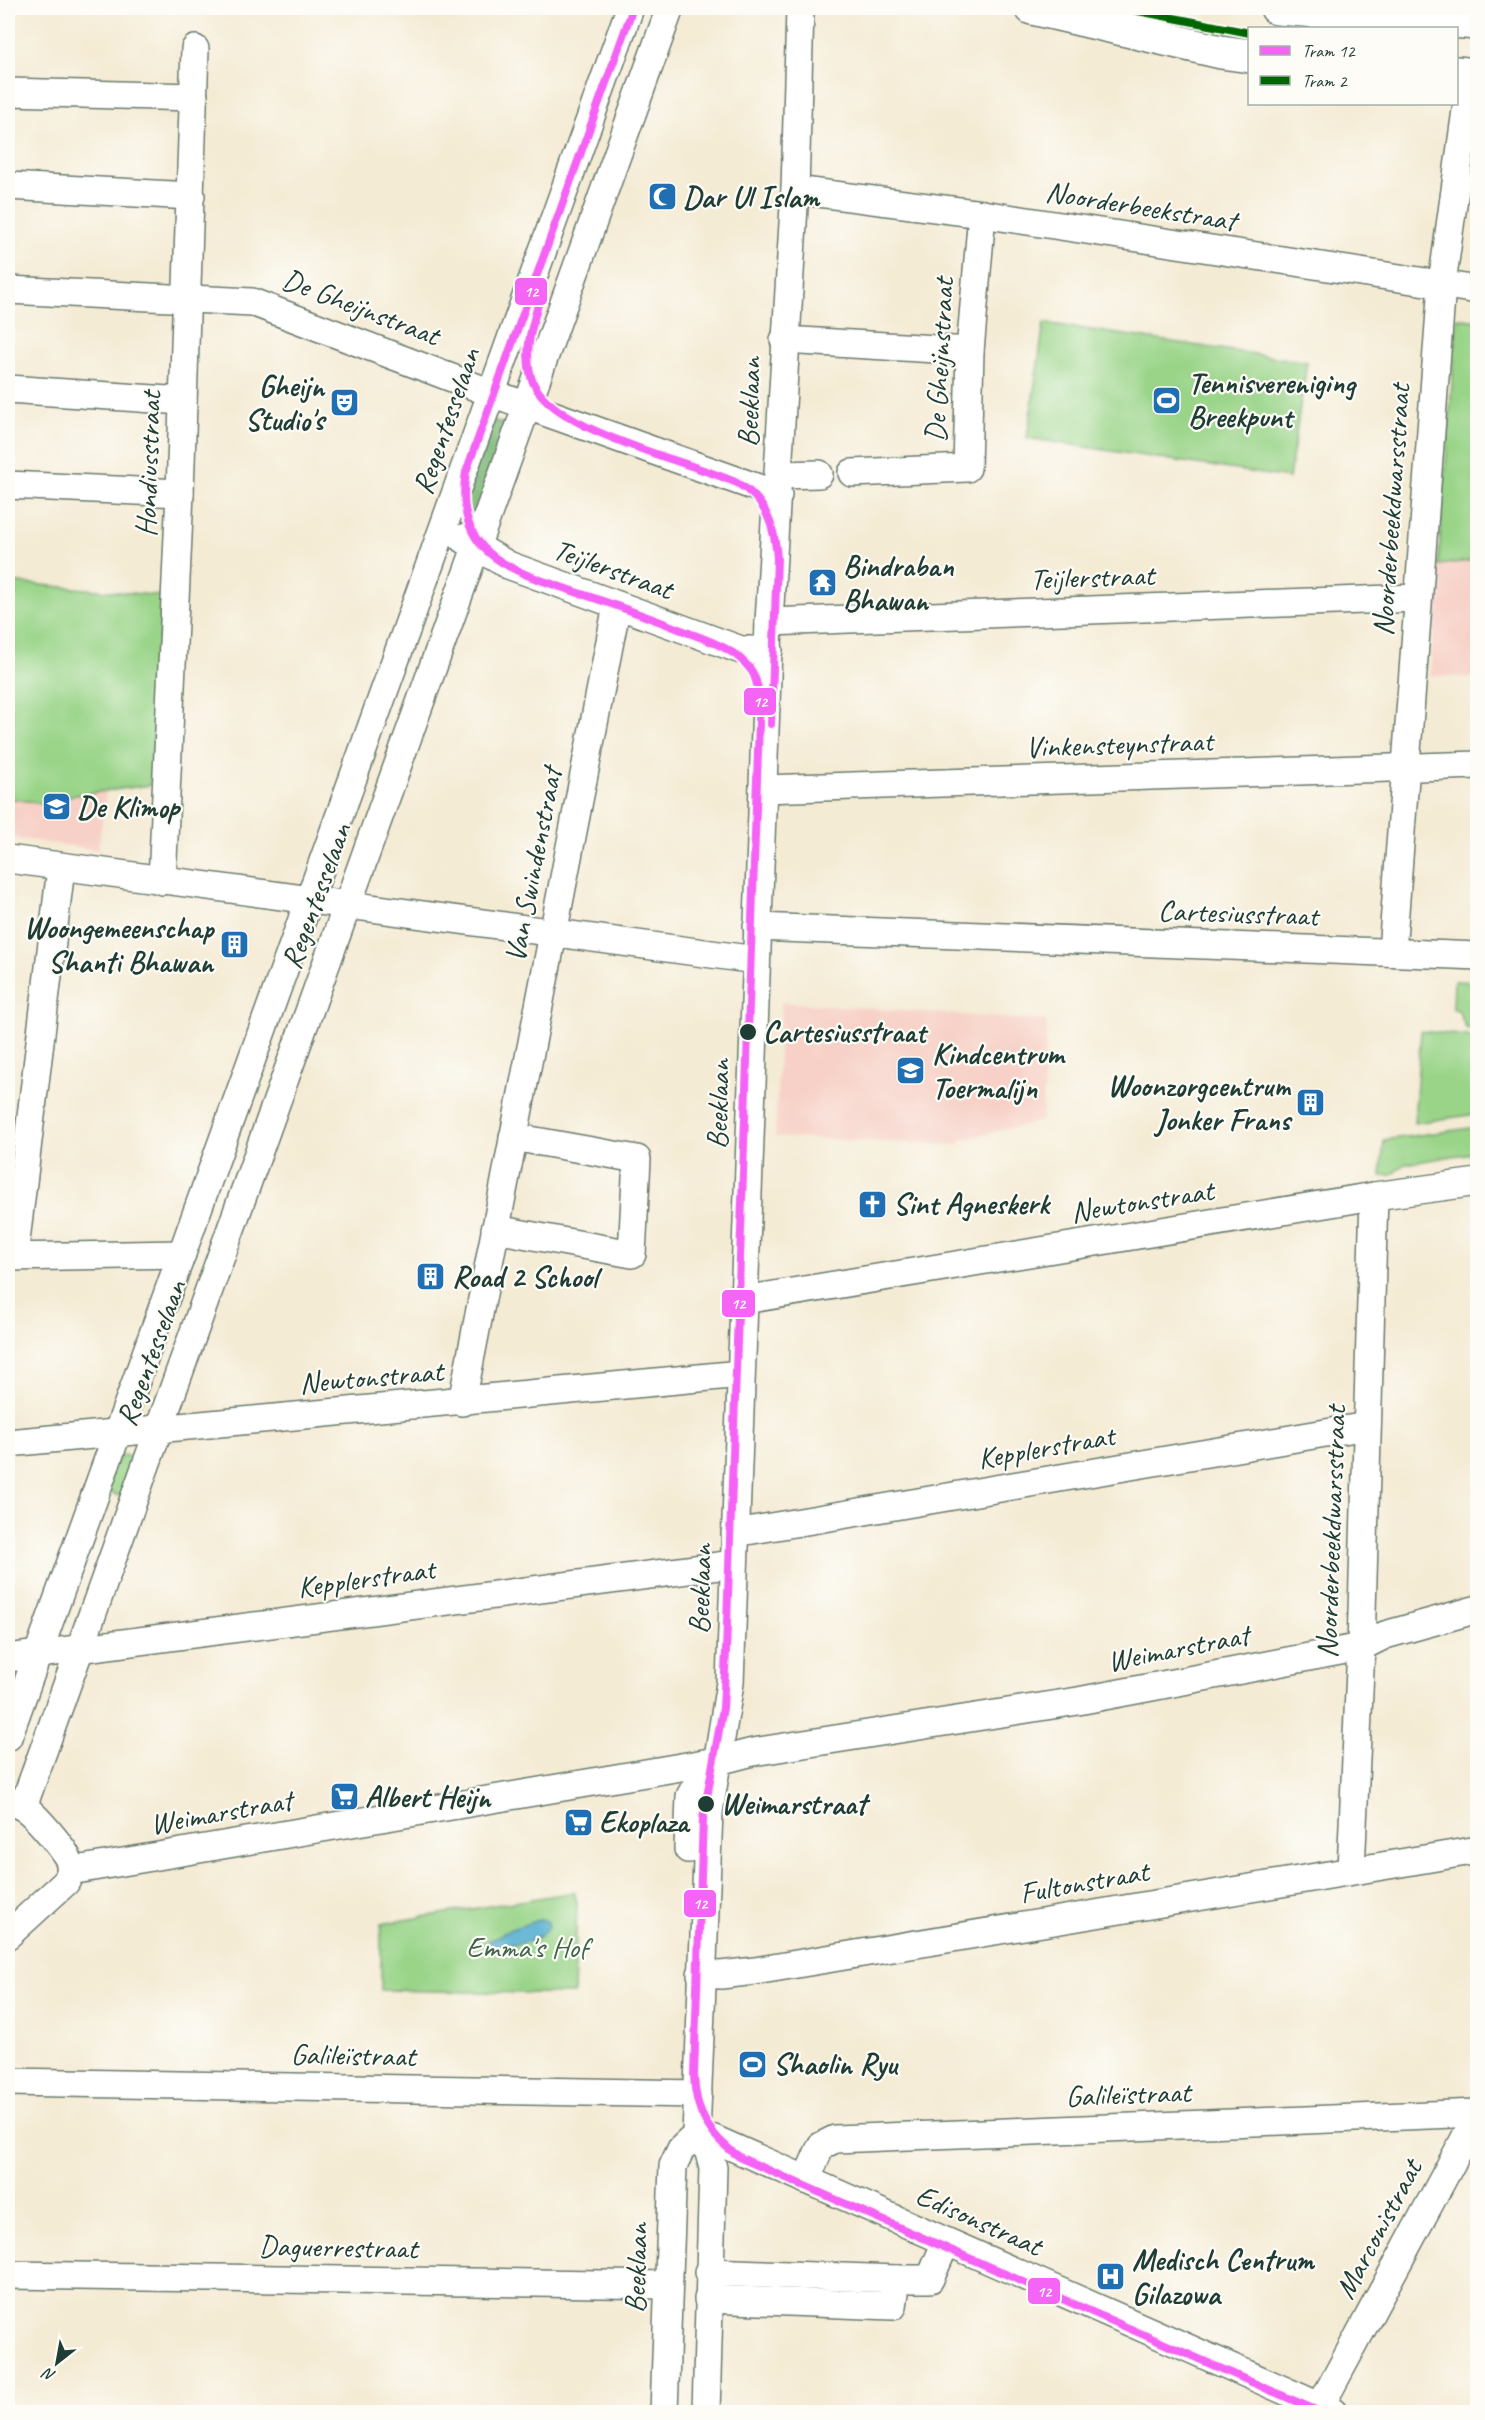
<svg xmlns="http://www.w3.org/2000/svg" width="1485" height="2420" viewBox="0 0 1485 2420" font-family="Caveat,sans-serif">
<rect width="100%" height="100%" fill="#fdfcf7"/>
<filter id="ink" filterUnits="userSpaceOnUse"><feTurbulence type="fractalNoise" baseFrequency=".0167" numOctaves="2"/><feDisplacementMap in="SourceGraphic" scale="12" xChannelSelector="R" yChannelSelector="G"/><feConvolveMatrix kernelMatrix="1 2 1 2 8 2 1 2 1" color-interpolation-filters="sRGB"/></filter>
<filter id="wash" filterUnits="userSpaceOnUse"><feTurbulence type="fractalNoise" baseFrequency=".008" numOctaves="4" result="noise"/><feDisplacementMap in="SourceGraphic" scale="24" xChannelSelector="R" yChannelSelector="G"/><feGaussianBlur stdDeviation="1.35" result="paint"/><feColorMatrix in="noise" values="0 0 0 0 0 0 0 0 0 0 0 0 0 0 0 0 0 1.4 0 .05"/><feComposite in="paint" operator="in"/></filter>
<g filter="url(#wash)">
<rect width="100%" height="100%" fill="#f4ebd4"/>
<!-- built -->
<g fill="#f7d1c7">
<path d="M 1477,560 L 1477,678 L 1430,675 L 1438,565 Z"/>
<path d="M 8,734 L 112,749 L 98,850 L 8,837 Z"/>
<path d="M 781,1002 L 1047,1021 L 1042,1121 L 960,1140 L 959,1145 L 775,1137 Z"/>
</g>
<!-- green -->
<g fill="#99d488" stroke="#5c885e" stroke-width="1.5">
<path d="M 1457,318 L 1477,321 L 1477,560 L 1438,565 Z"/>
<path d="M 1044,323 L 1307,362 L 1289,478 L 1027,438 Z"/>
<path d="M 8,582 L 163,596 L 150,785 L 68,796 L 61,806 L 8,798 Z"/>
<path d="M 1454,981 L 1477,982 L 1477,1030 L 1466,1028 L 1458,1010 L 1453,1009 Z"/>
<path d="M 1421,1031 L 1477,1037 L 1477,1114 L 1414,1123 Z"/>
<path d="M 1477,1127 L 1477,1152 L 1405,1164 L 1392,1175 L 1381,1176 L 1384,1140 Z"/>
<path d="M 121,1454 L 136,1460 L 126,1499 L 104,1490 Z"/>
<path d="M 574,1892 L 577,1902 L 574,1994 L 381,1990 L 381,1924 Z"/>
</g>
<!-- forest -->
<path fill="#7ab674" stroke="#4c7a54" stroke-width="1.5" d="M 488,418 L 514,428 L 477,527 L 469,522 L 464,497 Z"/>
<!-- water -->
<path fill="#53aed1" stroke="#397682" stroke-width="1.5" d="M 542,1919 L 548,1922 L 549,1927 C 535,1947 509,1943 486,1947 L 485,1943 L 511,1929 Z"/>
</g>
<g filter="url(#ink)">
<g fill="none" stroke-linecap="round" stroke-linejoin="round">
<defs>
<g id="minor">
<path d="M 8,92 L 194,97"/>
<path d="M 8,186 L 191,196"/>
<path d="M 795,190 L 982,214 L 1478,290"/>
<path d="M 8,290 L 252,302 L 494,394 L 778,495"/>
<path d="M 784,340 L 970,351"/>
<path d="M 8,389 L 183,401"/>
<path d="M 852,473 L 967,468 L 970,351 L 982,214"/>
<path d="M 779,475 L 819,474"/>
<path d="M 8,485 L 180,493"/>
<path d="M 462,538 L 508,565 L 741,650 L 769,650"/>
<path d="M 769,622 L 1417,598"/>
<path d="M 763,789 L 1478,765"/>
<path d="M 8,859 L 756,960"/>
<path d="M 162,881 L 180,493 L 195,49"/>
<path d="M 757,927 L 1478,956"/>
<path d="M 1392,952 L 1442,284 L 1471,74"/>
<path d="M 495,1229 L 632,1254 L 637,1159 L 513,1137"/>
<path d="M 8,1257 L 182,1254"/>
<path d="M 14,1257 L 61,868"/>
<path d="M 744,1300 L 1374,1196 L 1478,1182"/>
<path d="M 462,1402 L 617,605"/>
<path d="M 8,1443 L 741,1374"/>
<path d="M 735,1533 L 1367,1426"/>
<path d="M 8,1658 L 734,1564"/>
<path d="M 8,1737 L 630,8"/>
<path d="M 8,1801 C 14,1803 20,1805 25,1808 C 36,1816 68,1852 70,1864 C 72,1871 68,1877 66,1882 L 8,1935"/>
<path d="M 23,1807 L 670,8"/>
<path d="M 688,1849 L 690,1796 L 699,1780 L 714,1764"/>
<path d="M 1351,1870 L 1361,1647 L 1374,1196"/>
<path d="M 70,1871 L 722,1760 L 753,1752 L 1078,1701 L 1361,1647 L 1385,1635 L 1478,1609"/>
<path d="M 701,1974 L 721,1975 L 755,1971 L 1478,1850"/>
<path d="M 8,2082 L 698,2094"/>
<path d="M 696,2135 L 714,2139 L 1333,2412"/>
<path d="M 696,2135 L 708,2149 L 713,2168 L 706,2412"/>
<path d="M 806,2180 L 821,2146 L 835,2139 L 1478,2113"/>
<path d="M 708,2272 L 897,2279"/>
<path d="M 8,2275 L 668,2285"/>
<path d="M 708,2299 L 893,2306 L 897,2279 L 930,2279 L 946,2242"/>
<path d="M 1320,2407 L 1478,2114"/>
<path d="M 664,2412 L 673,2166 L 681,2149 L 696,2135 L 709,1812 L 730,1683 L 769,622 L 795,190 L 800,8"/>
</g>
<g id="major">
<path d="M 1032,8 L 1221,52 L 1250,56"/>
<path d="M 1277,8 L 1478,23"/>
<path d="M 1456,73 L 1478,75"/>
</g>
</defs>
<!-- minor casing -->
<use href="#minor" stroke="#6a7a6c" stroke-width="30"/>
<!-- major casing -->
<use href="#major" stroke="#6a7a6c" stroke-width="36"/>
<!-- minor -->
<use href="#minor" stroke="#fff" stroke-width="27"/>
<!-- major -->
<use href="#major" stroke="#fff" stroke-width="33"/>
<defs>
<g id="tram-1">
<path d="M 633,8 L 466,472 C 452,558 516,572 582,594 C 618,606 654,619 689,633 C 712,642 735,649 751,670 C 756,676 757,687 760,695 L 726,1652 L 723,1708 L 703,1819 L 694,2075 C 695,2113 710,2137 741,2158 L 1320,2412"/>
<path d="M 538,305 C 531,329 524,352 531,377 C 546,431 688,460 737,483 C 766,499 775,527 777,559 L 771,724"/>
</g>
<path id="tram-2" d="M 1123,8 L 1250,33"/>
</defs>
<!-- tram-1 casing -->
<use href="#tram-1" stroke="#fdfcf7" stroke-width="12"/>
<!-- tram-2 casing -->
<use href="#tram-2" stroke="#fdfcf7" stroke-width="12"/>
<!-- tram-1 -->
<use href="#tram-1" stroke="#f464f5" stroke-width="8"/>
<!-- tram-2 -->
<use href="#tram-2" stroke="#060" stroke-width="8"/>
</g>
</g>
<!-- icons -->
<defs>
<symbol id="mosque-square" viewBox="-11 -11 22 22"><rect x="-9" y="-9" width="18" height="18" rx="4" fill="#1f6fb2" stroke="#fdfcf7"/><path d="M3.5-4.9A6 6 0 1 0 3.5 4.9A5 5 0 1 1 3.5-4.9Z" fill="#fff"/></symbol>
<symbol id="stadium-square" viewBox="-11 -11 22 22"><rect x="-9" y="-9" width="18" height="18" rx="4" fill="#1f6fb2" stroke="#fdfcf7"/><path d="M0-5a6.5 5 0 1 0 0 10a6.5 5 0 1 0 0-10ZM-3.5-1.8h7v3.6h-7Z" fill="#fff"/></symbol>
<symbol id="theatre-square" viewBox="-11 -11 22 22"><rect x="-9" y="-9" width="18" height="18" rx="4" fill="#1f6fb2" stroke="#fdfcf7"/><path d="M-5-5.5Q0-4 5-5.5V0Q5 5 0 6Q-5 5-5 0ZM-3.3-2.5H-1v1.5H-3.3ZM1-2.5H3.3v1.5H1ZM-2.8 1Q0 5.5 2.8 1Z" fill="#fff"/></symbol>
<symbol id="temple-square" viewBox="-11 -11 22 22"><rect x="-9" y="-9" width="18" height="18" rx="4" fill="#1f6fb2" stroke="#fdfcf7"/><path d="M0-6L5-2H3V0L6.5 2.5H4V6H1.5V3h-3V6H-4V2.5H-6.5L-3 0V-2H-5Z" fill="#fff"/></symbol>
<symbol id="school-square" viewBox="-11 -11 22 22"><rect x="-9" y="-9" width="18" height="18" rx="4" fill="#1f6fb2" stroke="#fdfcf7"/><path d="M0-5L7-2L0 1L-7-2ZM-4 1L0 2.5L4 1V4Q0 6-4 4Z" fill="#fff"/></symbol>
<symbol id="building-square" viewBox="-11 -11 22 22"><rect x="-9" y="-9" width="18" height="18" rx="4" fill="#1f6fb2" stroke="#fdfcf7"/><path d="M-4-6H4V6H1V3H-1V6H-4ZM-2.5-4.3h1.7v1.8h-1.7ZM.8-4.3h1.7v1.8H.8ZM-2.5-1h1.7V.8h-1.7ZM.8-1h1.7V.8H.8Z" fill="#fff"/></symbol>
<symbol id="church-square" viewBox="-11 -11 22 22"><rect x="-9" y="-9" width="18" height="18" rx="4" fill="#1f6fb2" stroke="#fdfcf7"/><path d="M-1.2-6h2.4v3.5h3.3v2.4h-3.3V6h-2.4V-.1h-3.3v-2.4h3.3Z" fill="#fff"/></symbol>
<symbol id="supermarket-square" viewBox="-11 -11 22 22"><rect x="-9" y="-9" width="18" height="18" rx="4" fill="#1f6fb2" stroke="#fdfcf7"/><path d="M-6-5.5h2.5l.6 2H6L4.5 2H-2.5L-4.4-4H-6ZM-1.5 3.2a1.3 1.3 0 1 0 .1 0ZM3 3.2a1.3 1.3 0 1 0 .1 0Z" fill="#fff"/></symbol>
<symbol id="hospital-square" viewBox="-11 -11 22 22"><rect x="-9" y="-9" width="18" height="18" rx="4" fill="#1f6fb2" stroke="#fdfcf7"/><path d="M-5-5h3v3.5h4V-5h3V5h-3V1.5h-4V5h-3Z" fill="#fff"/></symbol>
</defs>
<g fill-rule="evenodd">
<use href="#mosque-square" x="646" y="180" width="33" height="33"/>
<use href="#stadium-square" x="1150" y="384" width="33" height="33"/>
<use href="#theatre-square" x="328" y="386" width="33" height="33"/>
<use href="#temple-square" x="806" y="566" width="33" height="33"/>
<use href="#school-square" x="40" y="790" width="33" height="33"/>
<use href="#building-square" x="218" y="928" width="33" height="33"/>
<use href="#school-square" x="894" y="1054" width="33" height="33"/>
<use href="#building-square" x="1294" y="1086" width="33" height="33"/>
<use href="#church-square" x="856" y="1188" width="33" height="33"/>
<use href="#building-square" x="414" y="1260" width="33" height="33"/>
<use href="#supermarket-square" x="328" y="1780" width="33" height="33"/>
<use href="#supermarket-square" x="562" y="1806" width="33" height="33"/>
<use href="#stadium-square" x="736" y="2048" width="33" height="33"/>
<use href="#hospital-square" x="1094" y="2260" width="33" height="33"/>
</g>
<!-- markers -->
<g fill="#1f3d34" stroke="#fdfcf7" stroke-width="2">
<circle cx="748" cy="1032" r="9"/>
<circle cx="706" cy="1804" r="9"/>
</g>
<g text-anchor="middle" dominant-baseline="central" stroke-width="4.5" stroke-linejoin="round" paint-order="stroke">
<!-- poi labels -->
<g font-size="30" font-weight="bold" fill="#1f3d34" stroke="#fdfcf7" text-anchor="start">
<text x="683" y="197">Dar Ul Islam</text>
<text x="1188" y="383">Tennisvereniging<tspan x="1188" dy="34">Breekpunt</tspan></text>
<text x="324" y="386" text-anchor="end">Gheijn<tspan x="324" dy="34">Studio's</tspan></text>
<text x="843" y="566">Bindraban<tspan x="843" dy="34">Bhawan</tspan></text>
<text x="77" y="807">De Klimop</text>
<text x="213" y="928" text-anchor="end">Woongemeenschap<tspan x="213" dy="34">Shanti Bhawan</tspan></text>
<text x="932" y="1054">Kindcentrum<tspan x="932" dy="34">Toermalijn</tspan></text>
<text x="1290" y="1086" text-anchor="end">Woonzorgcentrum<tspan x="1290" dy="34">Jonker Frans</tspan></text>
<text x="893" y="1204">Sint Agneskerk</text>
<text x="452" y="1277">Road 2 School</text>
<text x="365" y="1797">Albert Heijn</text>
<text x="599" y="1822">Ekoplaza</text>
<text x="773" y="2064">Shaolin Ryu</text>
<text x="1132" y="2260">Medisch Centrum<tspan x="1132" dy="34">Gilazowa</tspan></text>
</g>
<!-- street labels -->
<g font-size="30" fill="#1f3d34" stroke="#fdfcf7">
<text transform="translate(1141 206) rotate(9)">Noorderbeekstraat</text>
<text transform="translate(361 307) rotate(21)">De Gheijnstraat</text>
<text transform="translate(939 360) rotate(-87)">De Gheijnstraat</text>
<text transform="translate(749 402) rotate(-88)">Beeklaan</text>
<text transform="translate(446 421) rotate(-71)">Regentesselaan</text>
<text transform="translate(148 464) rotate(-88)">Hondiusstraat</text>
<text transform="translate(1391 510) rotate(-86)">Noorderbeekdwarsstraat</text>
<text transform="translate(613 569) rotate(20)">Teijlerstraat</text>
<text transform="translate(1092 577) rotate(-2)">Teijlerstraat</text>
<text transform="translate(1119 744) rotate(-2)">Vinkensteynstraat</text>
<text transform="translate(533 865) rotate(-79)">Van Swindenstraat</text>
<text transform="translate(316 896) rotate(-70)">Regentesselaan</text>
<text transform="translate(1238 913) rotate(2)">Cartesiusstraat</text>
<text transform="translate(718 1104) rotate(-88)">Beeklaan</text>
<text transform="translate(1142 1201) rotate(-9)">Newtonstraat</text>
<text transform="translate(151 1353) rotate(-70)">Regentesselaan</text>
<text transform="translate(371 1377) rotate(-5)">Newtonstraat</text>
<text transform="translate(1046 1447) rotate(-10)">Kepplerstraat</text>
<text transform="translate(1331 1532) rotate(-88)">Noorderbeekdwarsstraat</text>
<text transform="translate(366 1578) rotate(-8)">Kepplerstraat</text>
<text transform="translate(700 1589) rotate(-88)">Beeklaan</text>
<text transform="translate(1178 1648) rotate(-11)">Weimarstraat</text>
<text transform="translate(221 1812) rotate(-10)">Weimarstraat</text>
<text transform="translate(1084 1882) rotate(-10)">Fultonstraat</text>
<text transform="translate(353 2055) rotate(1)">Galileïstraat</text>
<text transform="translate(1128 2094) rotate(-2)">Galileïstraat</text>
<text transform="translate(979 2220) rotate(24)">Edisonstraat</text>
<text transform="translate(1378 2229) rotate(-62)">Marconistraat</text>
<text transform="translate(338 2247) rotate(1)">Daguerrestraat</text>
<text transform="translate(636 2268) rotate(-88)">Beeklaan</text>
</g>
<!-- stop labels -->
<g font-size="30" font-weight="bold" fill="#1f3d34" stroke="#fdfcf7" text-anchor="start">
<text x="763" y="1032">Cartesiusstraat</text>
<text x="721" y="1804">Weimarstraat</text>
</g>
<!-- park labels -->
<g font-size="30" fill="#3e6349" stroke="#fdfcf7">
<text x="527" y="1947">Emma's Hof</text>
</g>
</g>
<g stroke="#fdfcf7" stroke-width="2">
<rect x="514" y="277" width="34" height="29" rx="6" fill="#f464f5"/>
<rect x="743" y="687" width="34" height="29" rx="6" fill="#f464f5"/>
<rect x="721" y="1289" width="35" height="29" rx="6" fill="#f464f5"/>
<rect x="683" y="1889" width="34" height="29" rx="6" fill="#f464f5"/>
<rect x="1027" y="2277" width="34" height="28" rx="6" fill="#f464f5"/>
</g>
<g font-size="16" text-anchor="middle" font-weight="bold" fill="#fff">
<text x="531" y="297">12</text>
<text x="760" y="707">12</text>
<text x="738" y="1309">12</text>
<text x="700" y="1909">12</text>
<text x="1044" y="2297">12</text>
</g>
<!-- margin -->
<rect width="1485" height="2420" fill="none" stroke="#fdfcf7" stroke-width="30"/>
<!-- legend -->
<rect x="1248" y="27" width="210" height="78" fill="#fdfcf7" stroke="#a4b0a9" stroke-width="1.5"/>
<rect x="1260" y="46" width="30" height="9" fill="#f464f5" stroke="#a4b0a9" stroke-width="1.5"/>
<text x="1302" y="57" font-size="18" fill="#1f3d34">Tram 12</text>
<rect x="1260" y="76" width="30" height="9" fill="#006600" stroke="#a4b0a9" stroke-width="1.5"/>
<text x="1302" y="87" font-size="18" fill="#1f3d34">Tram 2</text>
<!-- north arrow -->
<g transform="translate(57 2363) rotate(211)" stroke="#fdfcf7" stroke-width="4.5" paint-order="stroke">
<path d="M0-4.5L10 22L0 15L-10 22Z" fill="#1f3d34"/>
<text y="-9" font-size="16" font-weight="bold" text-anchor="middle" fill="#1f3d34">N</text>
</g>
</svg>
